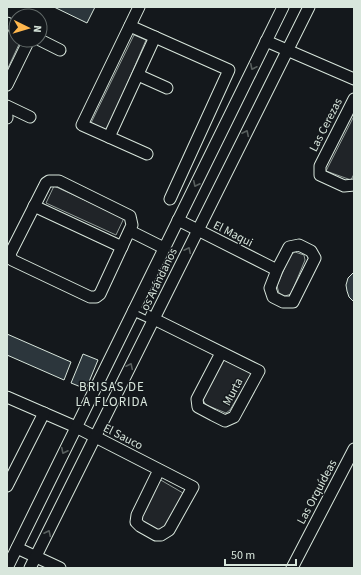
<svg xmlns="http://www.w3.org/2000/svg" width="361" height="575" viewBox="0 0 361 575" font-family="'Source Sans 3',sans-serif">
<rect width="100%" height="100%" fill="#14181c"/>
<!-- green -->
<g fill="#202428" stroke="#939e99">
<path d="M 7,31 L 16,35 L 16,40 L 21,40 L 7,70 Z"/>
<path d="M 134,35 L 146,40 L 107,131 L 90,125 Z"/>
<path d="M 354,116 L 354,174 L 351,180 L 326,171 Z"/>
<path d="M 54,186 L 124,218 L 116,235 L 46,203 Z"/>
<path d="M 295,252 L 304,255 L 305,260 L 291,294 L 285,296 L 279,293 L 277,286 L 290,255 Z"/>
<path d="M 223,358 L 252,373 L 230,410 L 226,413 L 206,405 L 203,400 Z"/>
<path d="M 159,479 L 183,493 L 167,527 L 157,530 L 141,520 L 141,515 Z"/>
</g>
<!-- building -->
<g fill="#2c363c" stroke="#d8e6dc">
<path d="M 54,7 L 95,7 L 87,23 Z"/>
<path d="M 354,272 L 354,302 L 349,297 L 347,291 L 346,285 L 348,278 Z"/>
<path d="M 7,334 L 71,362 L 64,380 L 7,355 Z"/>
<path d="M 83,354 L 98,360 L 86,389 L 71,383 Z"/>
</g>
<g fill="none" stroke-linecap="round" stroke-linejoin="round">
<defs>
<g id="minor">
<path d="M 139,7 L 82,125 L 147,154"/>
<path d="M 7,23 L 16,27"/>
<path d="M 130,26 L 229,70 L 170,199"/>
<path d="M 40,40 L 60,50"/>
<path d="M 266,41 L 354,79"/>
<path d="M 138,75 L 167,88"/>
<path d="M 7,85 L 29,40"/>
<path d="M 354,99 L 320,166 L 320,175 L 344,186 L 354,185"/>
<path d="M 7,106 L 30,117"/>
<path d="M 7,116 L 7,118"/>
<path d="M 109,137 L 155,37"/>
<path d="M 49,181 L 59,181 L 130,216 L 132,225 L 100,294 L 96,297 L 90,297 L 12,260 L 10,254 L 46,183 Z"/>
<path d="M 34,206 L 122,247"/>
<path d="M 178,220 L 277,270 L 289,247 L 299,245 L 311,251 L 315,258 L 293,302 L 283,302 L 273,297 L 270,288 L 277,270"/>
<path d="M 130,231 L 164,248"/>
<path d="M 134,310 L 154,319 L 259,371 L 234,417 L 225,421 L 213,415 L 198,407 L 197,399 L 221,353"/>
<path d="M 7,397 L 76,427 L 193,487 L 169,530 L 161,535 L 156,535 L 140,526 L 136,522 L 137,515 L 159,470"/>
<path d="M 7,486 L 44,413"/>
<path d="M 17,548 L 60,568"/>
<path d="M 7,568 L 283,7"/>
<path d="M 30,568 L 309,7"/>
<path d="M 292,568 L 354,449"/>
</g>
</defs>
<!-- minor casing -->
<use href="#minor" stroke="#d8e6dc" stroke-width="13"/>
<!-- minor -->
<use href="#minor" stroke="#14181c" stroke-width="11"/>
</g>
<!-- one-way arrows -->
<defs><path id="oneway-chevron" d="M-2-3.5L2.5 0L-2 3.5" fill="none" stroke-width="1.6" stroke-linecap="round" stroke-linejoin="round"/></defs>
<g stroke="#59605f">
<use href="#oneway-chevron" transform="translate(253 67) rotate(116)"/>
<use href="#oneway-chevron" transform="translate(246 133) rotate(-64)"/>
<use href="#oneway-chevron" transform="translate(196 184) rotate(116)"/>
<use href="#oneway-chevron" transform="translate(188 250) rotate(-64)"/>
<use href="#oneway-chevron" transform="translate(130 366) rotate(-64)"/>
<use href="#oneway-chevron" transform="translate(64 451) rotate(116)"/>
<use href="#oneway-chevron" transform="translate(48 533) rotate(-64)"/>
</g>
<g text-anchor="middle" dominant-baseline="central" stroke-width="3" stroke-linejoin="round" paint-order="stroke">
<!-- street labels -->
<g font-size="12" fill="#d8e6dc" stroke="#14181c">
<text transform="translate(326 125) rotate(-63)">Las Cerezas</text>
<text transform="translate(233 234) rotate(27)">El Maqui</text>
<text transform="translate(158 282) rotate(-64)">Los Arándanos</text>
<text transform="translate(233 392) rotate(-62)">Murta</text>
<text transform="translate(123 437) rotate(27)">El Sauco</text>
<text transform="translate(317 492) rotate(-62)">Las Orquídeas</text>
</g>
<!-- neighbourhood labels -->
<g font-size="13" letter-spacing="1" fill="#d8e6dc" stroke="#14181c">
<text x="112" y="387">BRISAS DE<tspan x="112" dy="15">LA FLORIDA</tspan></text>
</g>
</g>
<!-- border -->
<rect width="361" height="575" fill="none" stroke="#d8e6dc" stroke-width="16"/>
<!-- north arrow -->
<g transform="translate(28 28) rotate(95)"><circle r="19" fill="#14181c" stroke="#626a69"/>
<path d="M0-3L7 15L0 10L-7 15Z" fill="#ffb74d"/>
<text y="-6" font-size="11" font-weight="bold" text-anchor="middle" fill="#d8e6dc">N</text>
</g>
<!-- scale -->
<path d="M225 559v6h71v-6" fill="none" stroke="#d8e6dc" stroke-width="2"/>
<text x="231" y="559" font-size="12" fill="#d8e6dc" stroke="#14181c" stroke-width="3" paint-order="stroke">50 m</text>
</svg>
